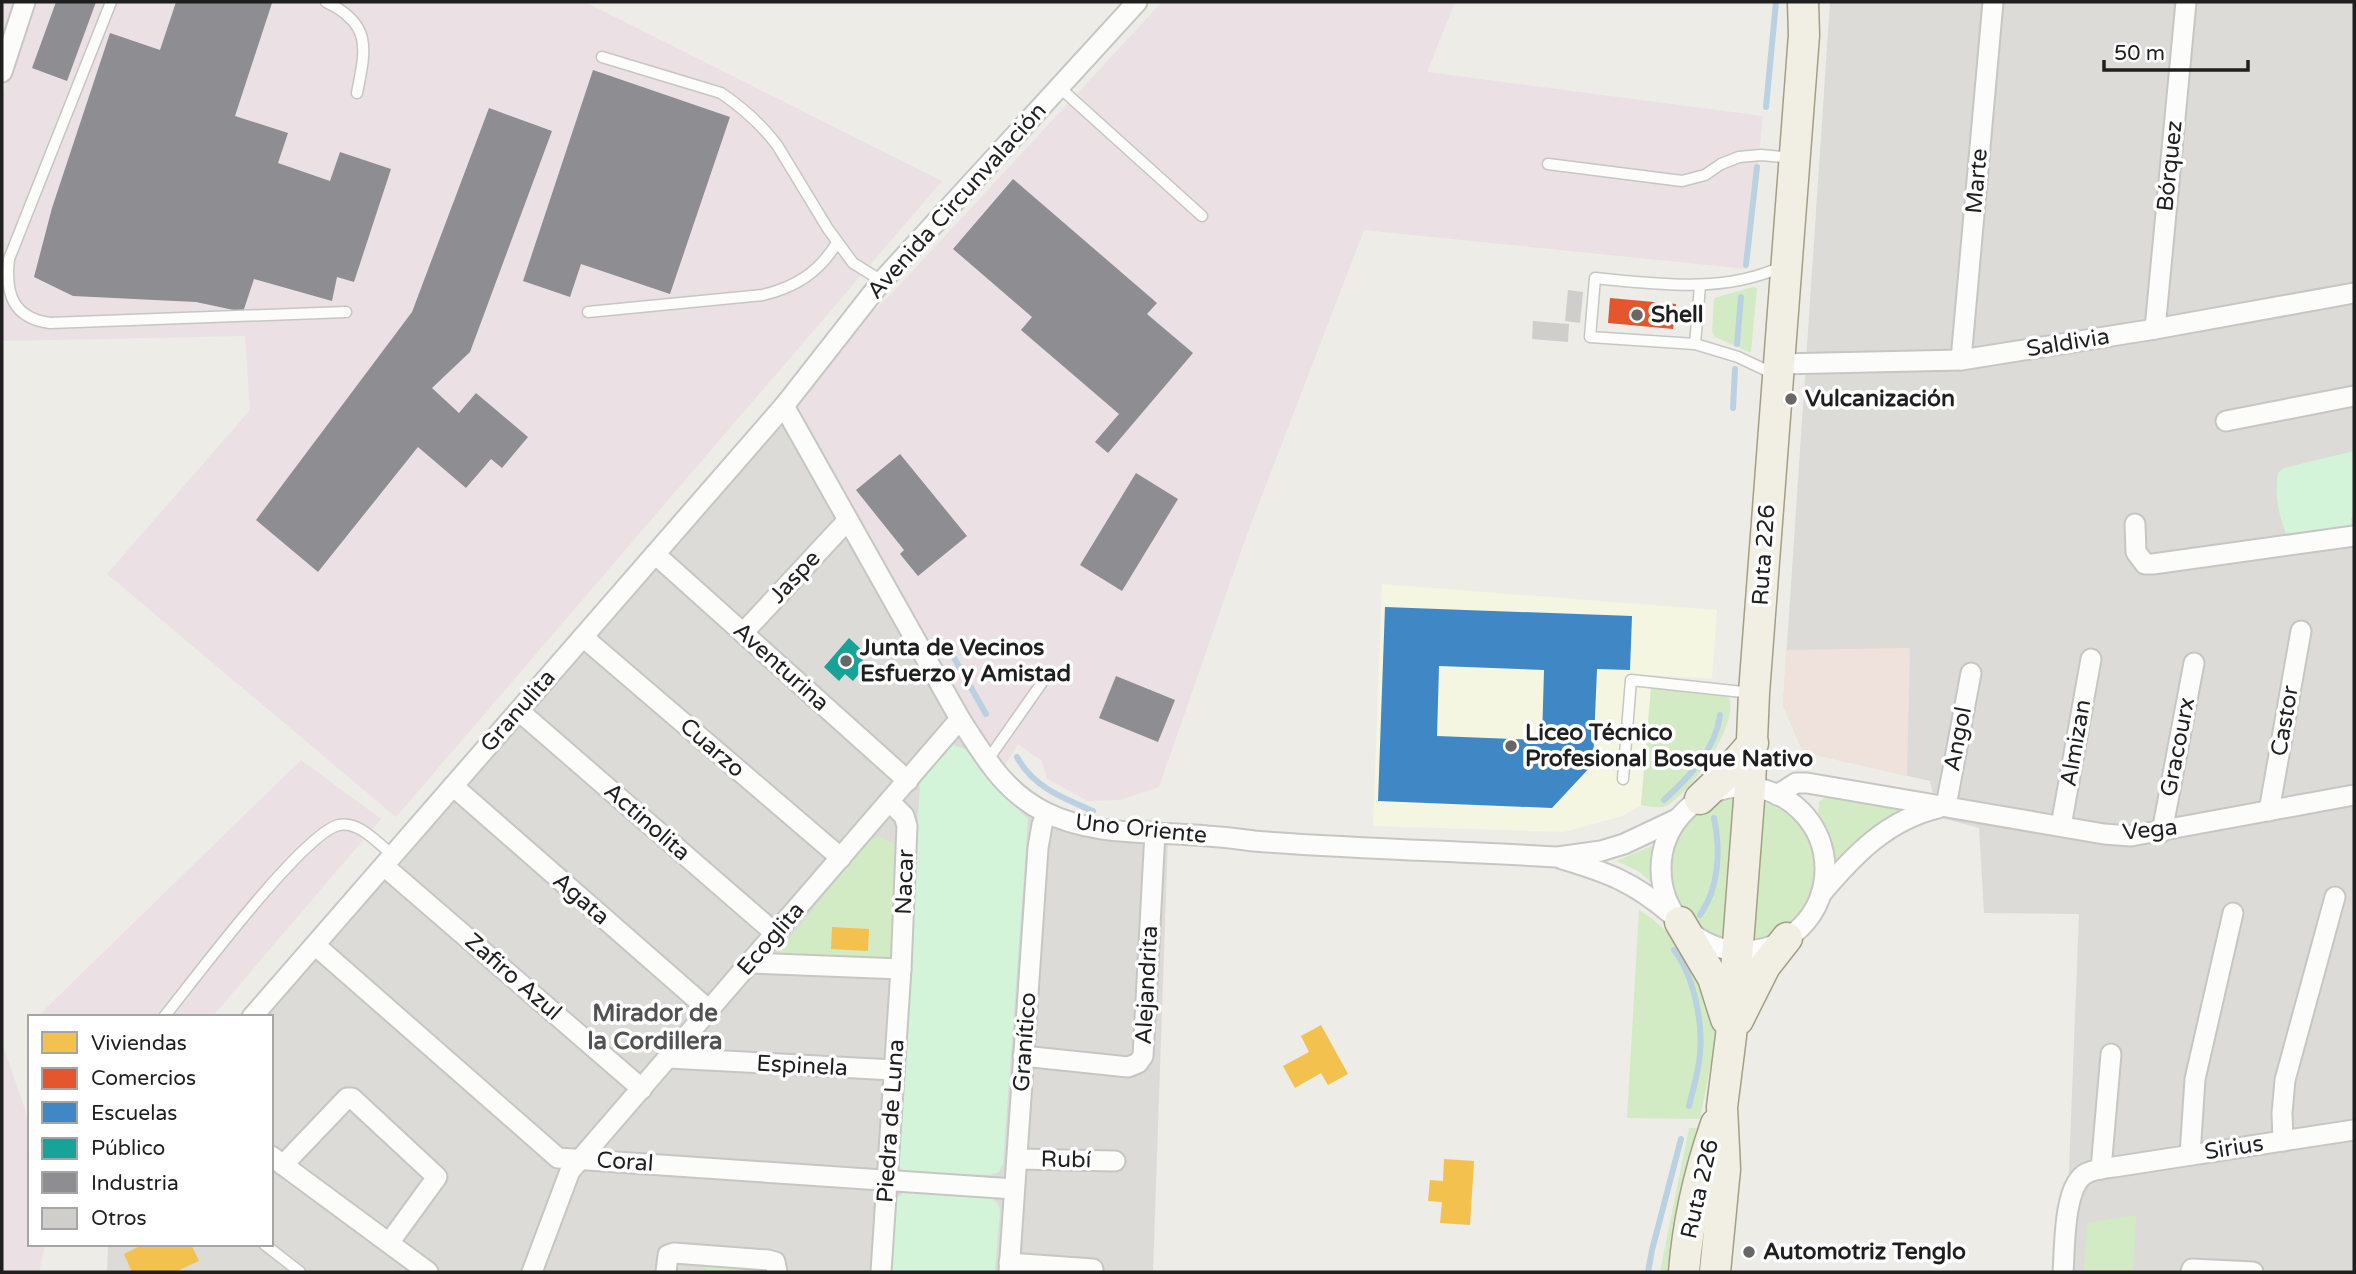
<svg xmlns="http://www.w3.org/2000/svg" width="2356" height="1274" viewBox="0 0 2356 1274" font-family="'Varela Round',sans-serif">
<rect width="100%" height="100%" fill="#edece7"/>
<!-- residential -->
<g fill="#dcdbd8">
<path d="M 1830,2 L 2354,2 L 2354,1272 L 2065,1272 L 2079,914 L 1984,913 L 1979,828 L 1938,817 L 1930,781 L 1803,752 L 1783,705 Z"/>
<path d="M 786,396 L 962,702 L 1004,767 L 1032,793 L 1066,811 L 1103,821 L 1161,819 L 1168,837 L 1153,1272 L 107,1272 L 108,1244 L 271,1244 L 271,1017 L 254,1017 Z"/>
</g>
<!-- commercial -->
<path fill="#efe2dc" d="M 1910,648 L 1907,776 L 1803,752 L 1783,705 L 1786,650 Z"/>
<!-- industrial -->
<g fill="#ebe0e4">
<path d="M 2,2 L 14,2 L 2,39 Z"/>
<path d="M 33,2 L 585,2 L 942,181 L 396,817 L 107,574 L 250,410 L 245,336 L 2,341 L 2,96 Z"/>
<path d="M 1162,2 L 1455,2 L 1427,72 L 1763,116 L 1747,269 L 1364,230 L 1246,537 L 1159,787 L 1120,800 L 1088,801 L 1047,779 L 1042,761 L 1018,744 L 1004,767 L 962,702 L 786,396 L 894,291 Z"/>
<path d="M 301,760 L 381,819 L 212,1017 L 37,1017 Z"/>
<path d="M 2,1043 L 30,1124 L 30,1244 L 45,1244 L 39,1272 L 2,1272 Z"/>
</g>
<!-- education -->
<path fill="#f4f6e2" d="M 1382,584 L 1717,610 L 1712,679 L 1652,675 L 1641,805 L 1622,816 L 1564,832 L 1373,826 Z"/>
<!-- grass -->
<g fill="#d3ebc5">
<path d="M 1753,287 L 1757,288 L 1751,352 L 1749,352 L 1715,337 L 1712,331 L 1714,298 Z"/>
<path d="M 1651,687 L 1727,694 C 1745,717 1688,799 1663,807 C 1656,808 1647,806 1641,805 Z"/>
<path d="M 1830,794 L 1914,809 L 1832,870 L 1831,850 L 1823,826 L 1818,817 L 1819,802 Z"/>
<path d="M 1735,799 L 1724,938 C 1669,928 1651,861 1687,820 C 1699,807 1719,802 1735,799 Z"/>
<path d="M 1763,802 C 1774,806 1784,810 1792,817 C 1826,846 1822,902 1787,927 C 1777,934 1763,937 1751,941 Z"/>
<path d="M 879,836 L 895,845 L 898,858 L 891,960 L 778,956 L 779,951 L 870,839 Z"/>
<path d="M 1659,843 L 1654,856 L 1652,883 L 1638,871 L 1616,861 Z"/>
<path d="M 1639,910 C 1687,940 1695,973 1716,1021 L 1717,1032 L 1700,1119 L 1627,1118 Z"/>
<path d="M 1689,1128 L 1698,1128 L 1686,1186 L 1674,1272 L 1660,1272 Z"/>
<path d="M 2136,1215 L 2133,1272 L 2084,1272 L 2087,1223 Z"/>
<path d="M 706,1264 L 767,1268 L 770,1272 L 705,1272 Z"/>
</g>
<!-- park -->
<g fill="#d4f4da">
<path d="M 2354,451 L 2354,516 L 2351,518 L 2352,531 L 2288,538 C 2279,517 2274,496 2278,473 L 2284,468 Z"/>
<path d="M 952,745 L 966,749 L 992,784 L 1028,819 L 1003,1164 L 999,1172 L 990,1175 L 905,1172 L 898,1165 L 920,784 L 945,750 Z"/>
<path d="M 903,1193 L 988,1196 C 995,1199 998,1203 1000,1210 L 995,1272 L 890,1272 L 896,1199 Z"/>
</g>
<!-- homes -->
<g fill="#f2c14e">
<path d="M 832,927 L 869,929 L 868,951 L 831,949 Z"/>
<path d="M 1321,1025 L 1348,1074 L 1328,1085 L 1321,1073 L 1295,1088 L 1283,1066 L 1309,1052 L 1301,1036 Z"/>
<path d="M 1444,1159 L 1474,1161 L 1470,1225 L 1440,1223 L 1442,1202 L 1428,1201 L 1430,1180 L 1443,1181 Z"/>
<path d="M 144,1244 L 191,1244 L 199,1261 L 175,1272 L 132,1272 L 124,1254 Z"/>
</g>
<!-- shops -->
<path fill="#e4572e" d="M 1610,298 L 1676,304 L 1673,329 L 1608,323 Z"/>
<!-- schools -->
<path fill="#3f88c5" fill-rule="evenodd" d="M 1385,607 L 1632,616 L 1630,670 L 1597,669 L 1593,764 L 1552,808 L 1378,801 ZM 1439,666 L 1544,670 L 1542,740 L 1437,736 Z"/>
<!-- public -->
<path fill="#17a398" d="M 849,638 L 864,652 L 860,658 L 867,664 L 853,681 L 845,674 L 839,681 L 824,667 Z"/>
<!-- industry -->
<g fill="#8d8d92">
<path d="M 56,2 L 96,2 L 67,81 L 32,68 Z"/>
<path d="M 176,2 L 272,3 L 235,116 L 288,133 L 278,163 L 330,181 L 340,152 L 391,169 L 354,282 L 337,277 L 332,301 L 254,279 L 243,312 L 196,302 L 73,296 L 34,277 L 52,208 L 110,33 L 160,50 Z"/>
<path d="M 593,70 L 730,117 L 670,294 L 581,264 L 570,297 L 523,281 Z"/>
<path d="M 489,108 L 552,131 L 470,352 L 432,388 L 459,413 L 476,393 L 528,437 L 502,468 L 491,459 L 466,488 L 418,447 L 318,572 L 256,520 L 412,312 Z"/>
<path d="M 1013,179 L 1157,303 L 1147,314 L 1193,353 L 1108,453 L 1095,442 L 1119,414 L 1021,330 L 1032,317 L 953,249 Z"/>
<path d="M 900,454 L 967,536 L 918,576 L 900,554 L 904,550 L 856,490 Z"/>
<path d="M 1136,473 L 1178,499 L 1122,591 L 1080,565 Z"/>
<path d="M 1116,676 L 1175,700 L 1158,742 L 1099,718 Z"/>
</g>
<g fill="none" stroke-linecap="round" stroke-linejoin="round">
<!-- stream -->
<g stroke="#bad1e1" stroke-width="6">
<path d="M 1766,107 L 1776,2"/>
<path d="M 1746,265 L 1757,167"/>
<path d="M 1737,344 L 1741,297"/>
<path d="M 1733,408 L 1735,369"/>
<path d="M 945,642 L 986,714"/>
<path d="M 1017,757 C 1033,787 1063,798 1093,811"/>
<path d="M 1664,800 C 1688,778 1716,750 1720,715"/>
<path d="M 1700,915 C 1719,888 1721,850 1714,818"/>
<path d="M 1674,950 C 1693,974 1703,1021 1700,1053 C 1699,1070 1693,1089 1689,1106"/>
<path d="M 1648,1272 L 1652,1250 L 1681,1139"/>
</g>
</g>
<!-- building -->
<g fill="#d0ceca">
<path d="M 1568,290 L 1583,292 L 1580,323 L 1565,321 Z"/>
<path d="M 1533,321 L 1569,324 L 1568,342 L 1532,339 Z"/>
</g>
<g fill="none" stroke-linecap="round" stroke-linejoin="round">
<defs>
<g id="service">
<path d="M 111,2 L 9,259 C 5,294 13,318 50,323 L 346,312"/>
<path d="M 326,2 C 372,24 366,48 357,93"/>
<path d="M 602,57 L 721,93 C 743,108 761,124 777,145 L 828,229 L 853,263 L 882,281"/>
<path d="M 1059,87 L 1202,216"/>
<path d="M 1548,164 L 1682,181 L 1705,175 L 1721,164 L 1739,157 L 1761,155 L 1793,158"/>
<path d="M 588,312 L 763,295 C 796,287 819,272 837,243"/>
<path d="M 1695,344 L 1700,286"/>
<path d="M 1774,374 L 1738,357 L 1695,344 L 1590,337 L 1595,278 C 1658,284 1724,294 1783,266"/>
<path d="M 987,761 L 1041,684"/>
<path d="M 1623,779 L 1631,680 L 1752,693"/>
<path d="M 164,1017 C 193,981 303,833 339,825 C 360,821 378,844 393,855"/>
<path d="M 264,1244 L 300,1272"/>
</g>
<g id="minor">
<path d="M 2,72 L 25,2"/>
<path d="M 2155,329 L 2186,2"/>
<path d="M 1961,360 L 1993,2"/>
<path d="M 1779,364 L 1961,360 L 2155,329 L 2354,293"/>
<path d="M 784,406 L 960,719 C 984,756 1004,792 1045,812 C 1094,837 1153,831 1207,836 C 1223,837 1239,839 1254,841 C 1355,849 1457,851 1558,857 L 1601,851 L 1624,844 L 1677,819"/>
<path d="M 2226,421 L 2354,396"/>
<path d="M 2135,524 L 2136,552 L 2145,564 L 2153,564 L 2354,536"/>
<path d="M 655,554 L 908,781"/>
<path d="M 743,633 L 847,521"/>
<path d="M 583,637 L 841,858"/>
<path d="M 519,711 L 776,934"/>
<path d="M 453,786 L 710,1011"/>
<circle cx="1743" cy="869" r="82"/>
<path d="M 1777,795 L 1796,783 L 1807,783 L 2104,834 L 2131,836 L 2354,795"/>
<path d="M 1946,806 L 1971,673"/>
<path d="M 2269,811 L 2301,631"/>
<path d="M 2061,826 L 2091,659"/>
<path d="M 2162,832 L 2194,663"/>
<path d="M 1562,859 C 1609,873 1633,882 1671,914"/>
<path d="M 384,866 L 642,1089"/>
<path d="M 1821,894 C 1854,855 1887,820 1938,808"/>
<path d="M 315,945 L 558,1158 L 1014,1189"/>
<path d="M 751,963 L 901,969"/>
<path d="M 252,1017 L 784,406 L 882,281 L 1137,2"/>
<path d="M 1023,1056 L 1128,1067 L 1138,1063 L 1143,1056 L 1155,832"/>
<path d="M 668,1058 L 894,1070"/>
<path d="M 2283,1141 L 2282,1113 L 2285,1080 L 2335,897"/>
<path d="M 2190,1155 L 2195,1079 L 2233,913"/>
<path d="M 271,1156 L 428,1272"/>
<path d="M 1017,1159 L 1115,1161"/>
<path d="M 283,1165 L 347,1098 L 352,1098 L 437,1177 L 389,1243"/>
<path d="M 2101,1169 L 2111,1054"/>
<path d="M 1009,1263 L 1093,1269 L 1093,1272"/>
<path d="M 532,1272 L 570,1171 L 960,719"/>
<path d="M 666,1272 L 668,1255 L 674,1253 L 768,1260 L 775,1262 L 777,1272"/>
<path d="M 881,1272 L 901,969 L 907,826 L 904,816 L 890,802"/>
<path d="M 1009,1272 L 1038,848 L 1042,825 L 1046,813"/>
<path d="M 2063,1272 C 2065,1249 2063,1184 2087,1173 C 2095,1169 2105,1168 2114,1167 L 2354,1130"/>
<path d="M 2191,1272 L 2192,1269 L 2253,1272"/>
</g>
<g id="primary">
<path d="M 1700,799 L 1726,774 L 1753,743"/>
<path d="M 1680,922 L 1713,978 L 1726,1019"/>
<path d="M 1738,1020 L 1765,966 L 1787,938"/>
<path d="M 1684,1272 C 1688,1221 1699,1173 1716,1124"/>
<path d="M 1715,1272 L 1725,1169 L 1722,1107 L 1731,1036 L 1750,787 L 1754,693 L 1804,35 L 1803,2"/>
</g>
</defs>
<!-- service casing -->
<use href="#service" stroke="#c6c6c3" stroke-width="13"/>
<!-- minor casing -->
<use href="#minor" stroke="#c6c6c3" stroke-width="23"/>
<!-- primary casing -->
<use href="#primary" stroke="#a39f83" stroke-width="33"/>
<!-- service -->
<use href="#service" stroke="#fcfcfb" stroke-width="10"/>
<!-- minor -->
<use href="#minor" stroke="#fcfcfb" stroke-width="19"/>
<!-- primary -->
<use href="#primary" stroke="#f1eee4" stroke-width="30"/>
</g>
<!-- markers -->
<g fill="#676765" stroke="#fff" stroke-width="2.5">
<circle cx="1637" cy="315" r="7"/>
<circle cx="1791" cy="399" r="7"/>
<circle cx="846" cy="661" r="7"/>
<circle cx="1511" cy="746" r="7"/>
<circle cx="1749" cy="1252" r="7"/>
</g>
<g text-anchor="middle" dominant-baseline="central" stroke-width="7" stroke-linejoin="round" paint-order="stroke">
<!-- street labels -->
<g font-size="23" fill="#1f1f1f" stroke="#fff">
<text transform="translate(2170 166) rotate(-84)">Bórquez</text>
<text transform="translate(1977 181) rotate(-85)">Marte</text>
<text transform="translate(957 201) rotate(-48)">Avenida Circunvalación</text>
<text transform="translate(2068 343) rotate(-9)">Saldivia</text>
<text transform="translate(1764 555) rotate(-86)">Ruta 226</text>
<text transform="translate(795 577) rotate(-47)">Jaspe</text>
<text transform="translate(781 667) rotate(42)">Aventurina</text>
<text transform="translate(518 711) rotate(-49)">Granulita</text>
<text transform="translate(2285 721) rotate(-80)">Castor</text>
<text transform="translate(1958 739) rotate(-79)">Angol</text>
<text transform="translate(2076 743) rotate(-80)">Almizan</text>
<text transform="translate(2178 747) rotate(-79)">Gracourx</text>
<text transform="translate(712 748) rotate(41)">Cuarzo</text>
<text transform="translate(647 822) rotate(41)">Actinolita</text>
<text transform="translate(1141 829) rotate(6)">Uno Oriente</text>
<text transform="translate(2150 830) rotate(-6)">Vega</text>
<text transform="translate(905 882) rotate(-88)">Nacar</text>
<text transform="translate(581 899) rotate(41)">Agata</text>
<text transform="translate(771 939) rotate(-49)">Ecoglita</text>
<text transform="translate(513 977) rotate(41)">Zafiro Azul</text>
<text transform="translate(1147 985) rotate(-87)">Alejandrita</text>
<text transform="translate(1025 1042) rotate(-86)">Granítico</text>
<text transform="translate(802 1066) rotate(3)">Espinela</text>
<text transform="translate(891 1121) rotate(-86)">Piedra de Luna</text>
<text transform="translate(2234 1148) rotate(-9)">Sirius</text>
<text transform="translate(1066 1160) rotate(1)">Rubí</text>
<text transform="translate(625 1162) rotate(4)">Coral</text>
<text transform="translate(1700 1189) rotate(-77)">Ruta 226</text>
</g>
<!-- poi labels -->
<g font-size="23" font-weight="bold" fill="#1f1f1f" stroke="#fff" text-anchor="start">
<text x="1651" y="315">Shell</text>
<text x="1805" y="399">Vulcanización</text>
<text x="860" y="648">Junta de Vecinos<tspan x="860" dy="26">Esfuerzo y Amistad</tspan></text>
<text x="1525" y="733">Liceo Técnico<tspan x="1525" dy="26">Profesional Bosque Nativo</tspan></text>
<text x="1763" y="1252">Automotriz Tenglo</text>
</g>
<!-- neighbourhood labels -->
<g font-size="24" font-weight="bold" fill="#525252" stroke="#fff">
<text x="655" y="1013">Mirador de<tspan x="655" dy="28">la Cordillera</tspan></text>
</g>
</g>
<!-- border -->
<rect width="2356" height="1274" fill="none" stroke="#1f1f1f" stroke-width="7"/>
<!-- legend -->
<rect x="28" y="1015" width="245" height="231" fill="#ffffff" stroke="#a5a5a5" stroke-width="2"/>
<rect x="42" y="1032" width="35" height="21" fill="#f2c14e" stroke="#a5a5a5" stroke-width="2"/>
<text x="91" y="1050" font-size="21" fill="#1f1f1f">Viviendas</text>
<rect x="42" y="1068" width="35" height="21" fill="#e4572e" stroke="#a5a5a5" stroke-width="2"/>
<text x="91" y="1085" font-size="21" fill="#1f1f1f">Comercios</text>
<rect x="42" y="1102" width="35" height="21" fill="#3f88c5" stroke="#a5a5a5" stroke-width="2"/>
<text x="91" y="1120" font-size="21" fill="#1f1f1f">Escuelas</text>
<rect x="42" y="1138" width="35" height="21" fill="#17a398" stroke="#a5a5a5" stroke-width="2"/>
<text x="91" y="1155" font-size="21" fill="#1f1f1f">Público</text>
<rect x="42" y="1172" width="35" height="21" fill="#8d8d92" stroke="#a5a5a5" stroke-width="2"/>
<text x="91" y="1190" font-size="21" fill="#1f1f1f">Industria</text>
<rect x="42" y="1208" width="35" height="21" fill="#d0ceca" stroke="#a5a5a5" stroke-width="2"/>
<text x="91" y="1225" font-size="21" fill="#1f1f1f">Otros</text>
<!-- scale -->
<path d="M2104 60v10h144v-10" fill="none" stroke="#1f1f1f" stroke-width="3.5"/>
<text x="2114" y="60" font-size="21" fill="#1f1f1f" stroke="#ffffff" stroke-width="5" paint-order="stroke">50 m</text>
</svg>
